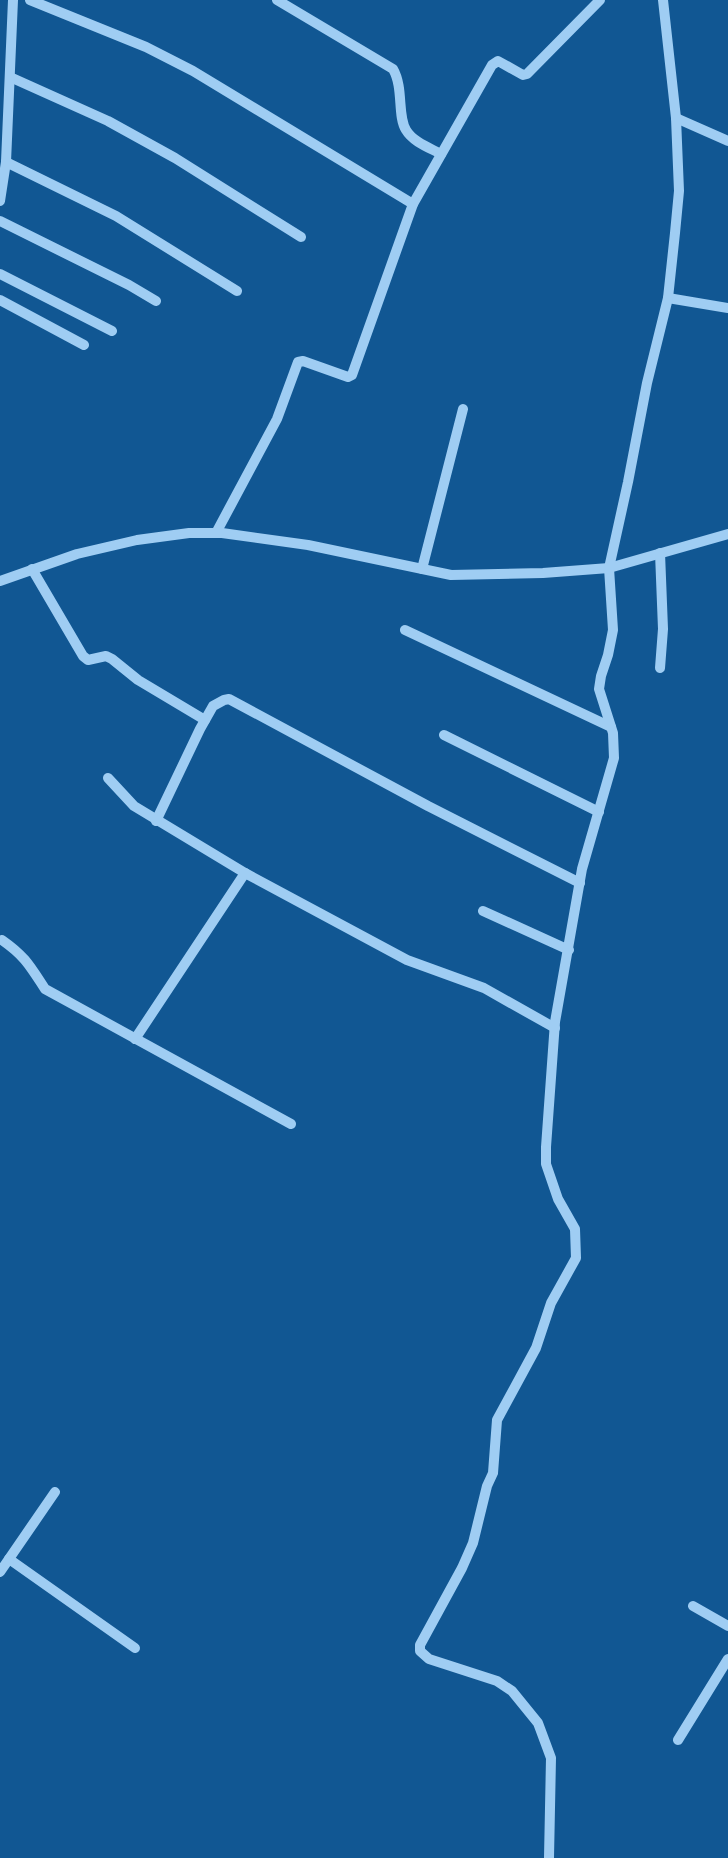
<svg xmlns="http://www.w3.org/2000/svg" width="728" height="1858" viewBox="0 0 728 1858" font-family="'Noto Sans',sans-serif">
<rect width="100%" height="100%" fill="#115793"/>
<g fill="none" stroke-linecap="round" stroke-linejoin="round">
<!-- minor -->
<g stroke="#9fcdf3" stroke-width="10">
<path d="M 30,0 L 146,47 L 193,71 L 413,204"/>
<path d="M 277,0 L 393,69 C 404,88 397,116 406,130 C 413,142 430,148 441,154"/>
<path d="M 10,77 L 108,121 L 175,158 L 301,237"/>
<path d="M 676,118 L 728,141"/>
<path d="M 6,162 L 116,216 L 237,291"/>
<path d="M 0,201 L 6,162 L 13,0"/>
<path d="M 0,221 L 129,285 L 156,301"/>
<path d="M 0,274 L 112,331"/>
<path d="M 668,298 L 728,308"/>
<path d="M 0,300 L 84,345"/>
<path d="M 216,533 L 277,419 L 298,362 L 303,361 L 348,377 L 352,375 L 413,204 L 492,65 L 498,61 L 523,75 L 527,74 L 600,0"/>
<path d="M 32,569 L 83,656 L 88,660 L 106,656 L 112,659 L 138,680 L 205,720"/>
<path d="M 422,569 L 463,409"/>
<path d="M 0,581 L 77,554 L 137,540 L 189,533 L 222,533 L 308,545 L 451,575 L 543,573 L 609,568 L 728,534"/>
<path d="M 405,630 L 611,727"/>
<path d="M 660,668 L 663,629 L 660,553"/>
<path d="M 444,735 L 599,812"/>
<path d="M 108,778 L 134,806 L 245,873 L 407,960 L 484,988 L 555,1028"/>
<path d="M 156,821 L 200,729 L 213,706 L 224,700 L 229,699 L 428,806 L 580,883"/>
<path d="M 483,911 L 569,950"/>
<path d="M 2,940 C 25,956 30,966 45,989 L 291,1124"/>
<path d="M 135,1039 L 245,873"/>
<path d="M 9,1559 L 135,1648"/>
<path d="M 0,1572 L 55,1492"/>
<path d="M 693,1606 L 728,1626"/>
<path d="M 678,1740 L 728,1659"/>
<path d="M 549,1858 L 551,1758 L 538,1723 L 512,1691 L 497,1681 L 429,1659 L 420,1651 L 420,1645 L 462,1568 L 473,1543 L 487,1486 L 493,1473 L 497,1420 L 536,1348 L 551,1303 L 576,1258 L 575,1229 L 558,1199 L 546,1164 L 546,1147 L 555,1022 L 582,869 L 614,758 L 613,733 L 599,689 L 601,676 L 608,655 L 613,630 L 609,568 L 628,482 L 647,383 L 668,298 L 675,233 L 679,191 L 676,118 L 663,0"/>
</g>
</g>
</svg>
